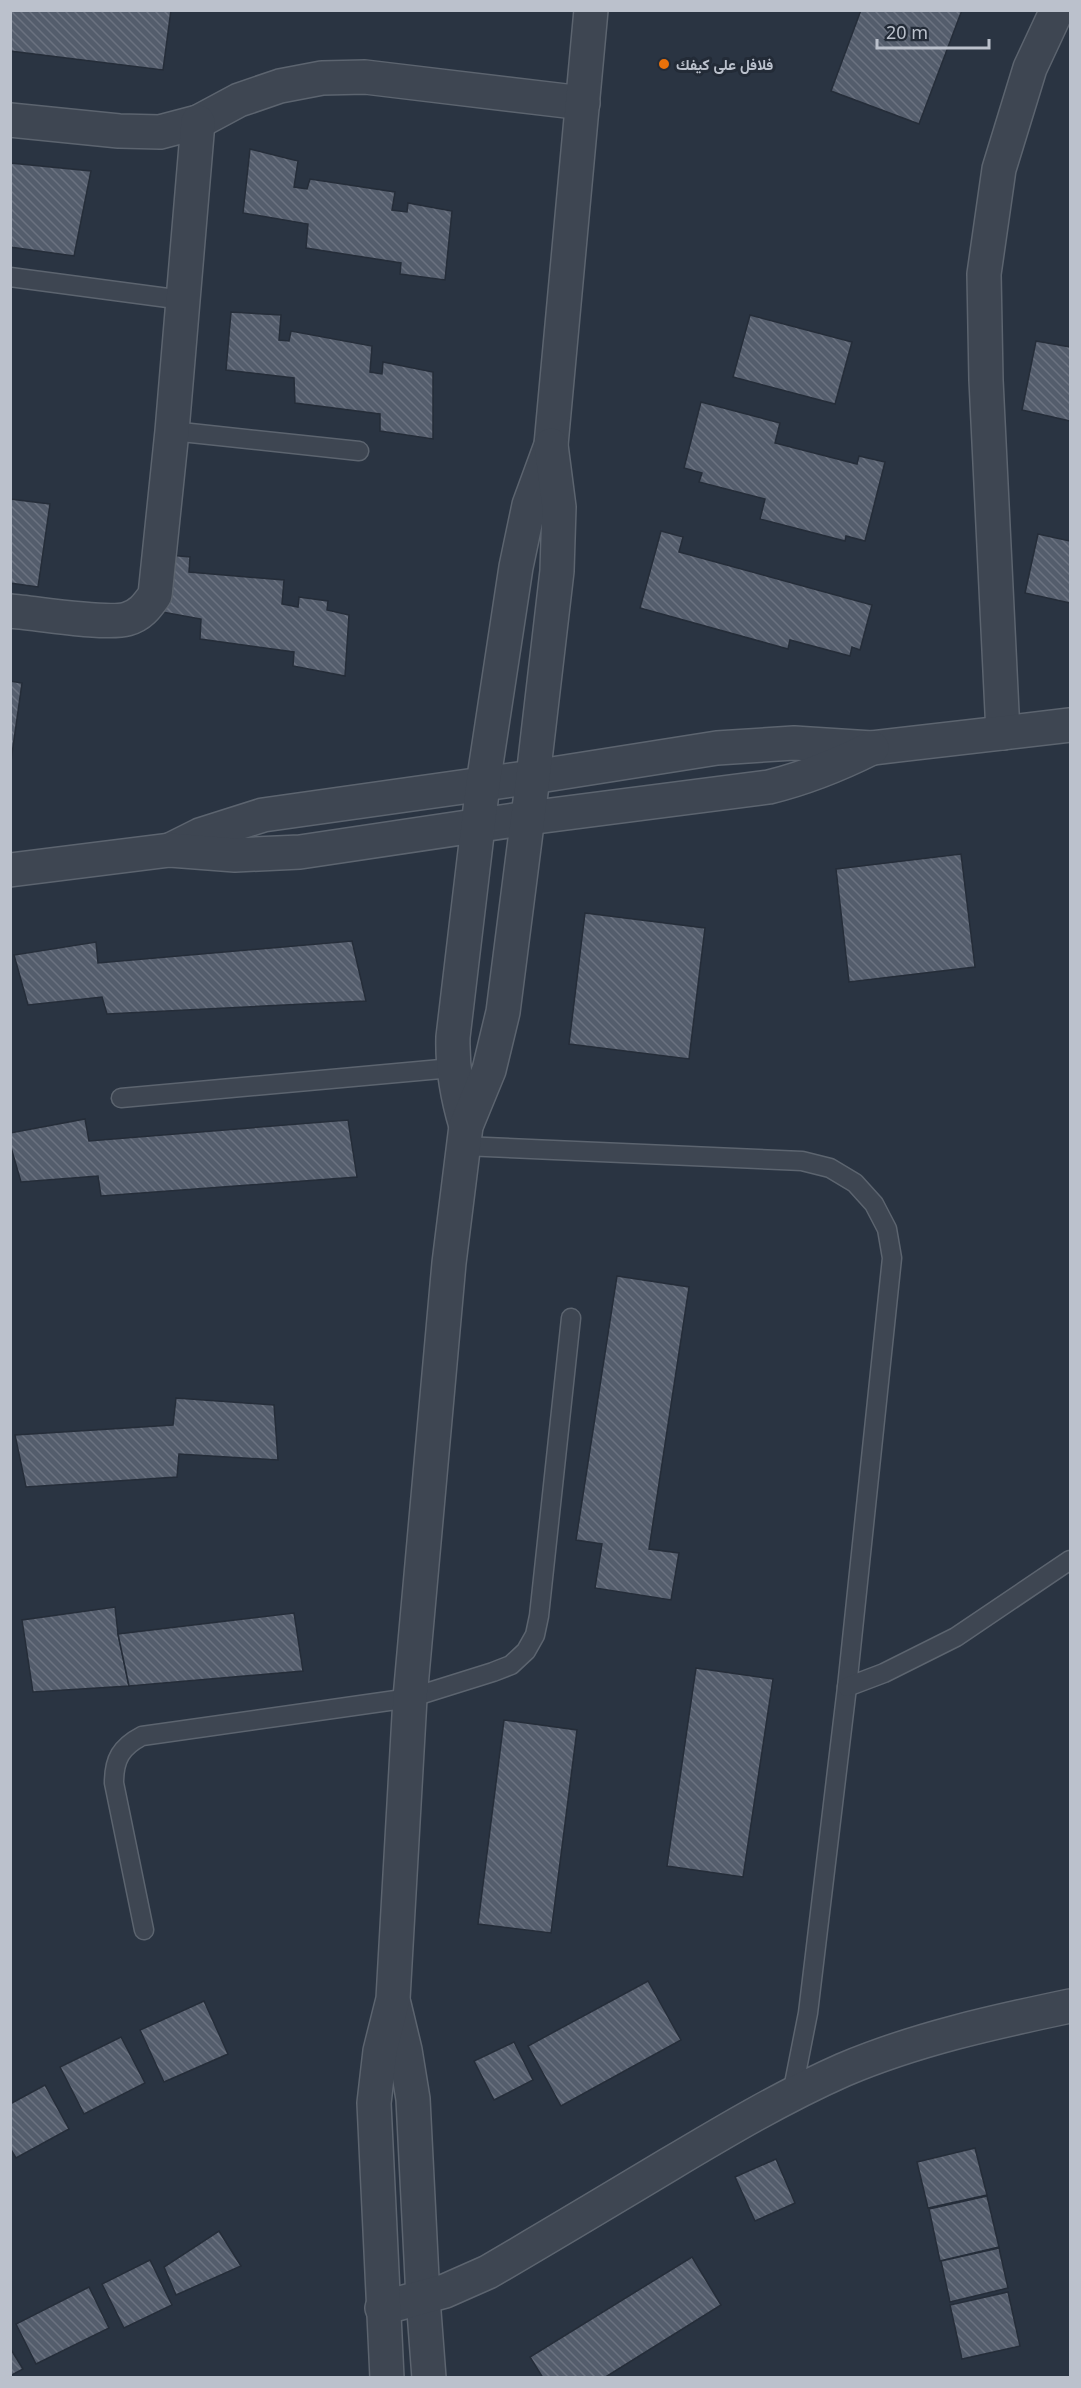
<svg xmlns="http://www.w3.org/2000/svg" width="1081" height="2388" viewBox="0 0 1081 2388" font-family="'Noto Sans',Vazirmatn,sans-serif">
<defs>
<pattern id="building-back-hatch" width="6" height="6" patternUnits="userSpaceOnUse" patternTransform="scale(1.5)"><rect width="6" height="6" fill="#545d6c"/><path d="M-1 5l2 2M0 0l6 6M5-1l2 2" fill="none" stroke="#6b7280"/></pattern>
</defs>
<rect width="100%" height="100%" fill="#2a3442"/>
<!-- building -->
<g fill="url(#building-back-hatch)" stroke="#252d39" stroke-width="1.5">
<path d="M 10,10 L 171,10 L 163,70 L 10,51 Z"/>
<path d="M 861,10 L 962,10 L 919,124 L 831,91 Z"/>
<path d="M 250,149 L 298,161 L 294,187 L 307,189 L 310,179 L 395,192 L 392,210 L 407,212 L 408,203 L 452,211 L 445,280 L 400,274 L 401,263 L 306,248 L 308,224 L 243,213 Z"/>
<path d="M 10,163 L 91,171 L 74,256 L 10,247 Z"/>
<path d="M 231,312 L 281,315 L 279,340 L 289,341 L 291,331 L 372,346 L 370,372 L 382,374 L 383,362 L 433,372 L 433,439 L 380,431 L 380,414 L 295,403 L 294,378 L 226,370 Z"/>
<path d="M 750,315 L 852,342 L 835,404 L 733,377 Z"/>
<path d="M 1036,341 L 1070,347 L 1070,421 L 1022,410 Z"/>
<path d="M 701,402 L 780,423 L 775,443 L 857,464 L 859,456 L 885,462 L 865,541 L 846,536 L 845,541 L 760,519 L 765,499 L 699,482 L 702,473 L 684,468 Z"/>
<path d="M 10,499 L 50,504 L 38,587 L 10,583 Z"/>
<path d="M 661,531 L 683,537 L 679,552 L 872,605 L 860,650 L 852,647 L 850,656 L 790,640 L 788,649 L 640,608 Z"/>
<path d="M 1038,534 L 1070,541 L 1070,603 L 1025,593 Z"/>
<path d="M 148,553 L 190,557 L 189,572 L 284,580 L 282,604 L 298,607 L 299,597 L 328,601 L 327,610 L 349,615 L 345,676 L 293,666 L 294,652 L 200,639 L 201,619 L 146,609 Z"/>
<path d="M 10,681 L 22,683 L 11,761 L 10,761 Z"/>
<path d="M 961,854 L 975,967 L 849,982 L 836,869 Z"/>
<path d="M 585,913 L 705,928 L 689,1059 L 569,1044 Z"/>
<path d="M 352,941 L 366,1001 L 107,1014 L 102,997 L 28,1005 L 14,955 L 96,942 L 98,963 Z"/>
<path d="M 85,1119 L 89,1141 L 348,1120 L 357,1177 L 101,1196 L 98,1176 L 21,1182 L 10,1144 L 10,1133 Z"/>
<path d="M 617,1276 L 689,1287 L 649,1549 L 679,1553 L 671,1600 L 595,1588 L 602,1544 L 576,1540 Z"/>
<path d="M 176,1398 L 274,1405 L 278,1460 L 179,1454 L 177,1477 L 26,1487 L 15,1435 L 173,1425 Z"/>
<path d="M 115,1607 L 118,1634 L 129,1686 L 33,1692 L 22,1620 Z"/>
<path d="M 294,1613 L 303,1671 L 129,1686 L 118,1634 Z"/>
<path d="M 696,1668 L 773,1679 L 743,1877 L 667,1866 Z"/>
<path d="M 504,1720 L 577,1730 L 551,1933 L 478,1924 Z"/>
<path d="M 648,1981 L 681,2040 L 561,2106 L 528,2046 Z"/>
<path d="M 204,2001 L 228,2054 L 164,2082 L 140,2030 Z"/>
<path d="M 121,2037 L 145,2083 L 84,2114 L 60,2067 Z"/>
<path d="M 514,2042 L 533,2080 L 494,2100 L 474,2061 Z"/>
<path d="M 45,2085 L 69,2129 L 16,2158 L 10,2148 L 10,2104 Z"/>
<path d="M 975,2148 L 987,2195 L 928,2208 L 917,2162 Z"/>
<path d="M 776,2159 L 795,2203 L 755,2221 L 735,2177 Z"/>
<path d="M 987,2196 L 999,2247 L 940,2261 L 929,2209 Z"/>
<path d="M 219,2231 L 241,2266 L 176,2295 L 164,2267 Z"/>
<path d="M 999,2248 L 1008,2288 L 950,2302 L 941,2261 Z"/>
<path d="M 692,2257 L 721,2305 L 604,2378 L 543,2378 L 530,2357 Z"/>
<path d="M 150,2260 L 172,2305 L 124,2328 L 102,2284 Z"/>
<path d="M 89,2287 L 109,2328 L 36,2364 L 16,2324 Z"/>
<path d="M 1008,2292 L 1020,2346 L 962,2359 L 950,2305 Z"/>
<path d="M 10,2348 L 23,2369 L 10,2376 Z"/>
</g>
<g fill="none" stroke-linecap="round" stroke-linejoin="round">
<defs>
<g id="service">
<path d="M 10,277 L 183,300"/>
<path d="M 172,431 L 359,451"/>
<path d="M 121,1098 L 452,1068"/>
<path d="M 463,1146 L 802,1161 L 830,1168 L 855,1183 L 874,1204 L 887,1229 L 892,1258 L 847,1687 L 808,2013 L 792,2094"/>
<path d="M 847,1687 L 884,1673 L 956,1637 L 1070,1560"/>
<path d="M 144,1930 L 114,1783 C 114,1759 121,1747 142,1736 L 410,1698 L 493,1672 L 511,1665 L 526,1651 L 535,1635 L 539,1616 L 571,1318"/>
</g>
<g id="minor">
<path d="M 10,120 L 119,131 L 160,132 L 198,122 L 239,100 L 280,86 L 322,78 L 365,77 L 583,103"/>
<path d="M 10,611 C 36,613 106,625 127,619 C 141,615 147,606 155,595 L 172,431 L 198,122"/>
<path d="M 1003,733 L 986,380 L 984,274 L 999,169 L 1030,68 L 1057,10"/>
<path d="M 170,850 L 200,835 L 263,815 L 533,777 L 717,748 L 794,743 L 872,748 L 1070,725"/>
<path d="M 10,870 L 170,850 L 235,855 L 300,852 L 528,818 L 769,787 C 806,778 838,765 872,748"/>
<path d="M 466,1126 C 457,1096 452,1069 453,1037 L 483,784 L 516,567 L 529,505 L 551,445 L 591,10"/>
<path d="M 394,2004 L 405,2050 L 413,2099 L 423,2298 L 429,2378"/>
<path d="M 382,2308 L 445,2291 L 488,2272 C 548,2237 608,2201 668,2165 C 725,2131 782,2097 843,2070 C 916,2039 994,2022 1070,2006"/>
<path d="M 387,2378 L 374,2103 L 380,2051 L 393,1999 L 410,1698 L 449,1263 L 466,1126 L 489,1070 L 503,1012 L 533,777 L 557,571 L 559,507 L 551,445"/>
</g>
</defs>
<!-- service casing -->
<use href="#service" stroke="#5c646f" stroke-width="21"/>
<!-- minor casing -->
<use href="#minor" stroke="#5c646f" stroke-width="36"/>
<!-- service -->
<use href="#service" stroke="#3e4652" stroke-width="18"/>
<!-- minor -->
<use href="#minor" stroke="#3e4652" stroke-width="33"/>
</g>
<!-- markers -->
<circle fill="#e8710a" stroke="#232b37" stroke-width="2" cx="664" cy="64" r="6"/>
<g text-anchor="middle" dominant-baseline="central" stroke-width="6" stroke-linejoin="round" paint-order="stroke">
<!-- poi labels -->
<g font-size="15" font-weight="bold" fill="#bbc1cc" stroke="#232b37" text-anchor="start">
<text x="676" y="64">فلافل على كيفك</text>
</g>
</g>
<!-- border -->
<rect width="1081" height="2388" fill="none" stroke="#bbc1cc" stroke-width="24"/>
<!-- scale -->
<path d="M877 39v9h112v-9" fill="none" stroke="#bbc1cc" stroke-width="3"/>
<text x="886" y="39" font-size="18" fill="#bbc1cc" stroke="#232b37" stroke-width="4.5" paint-order="stroke">20 m</text>
</svg>
